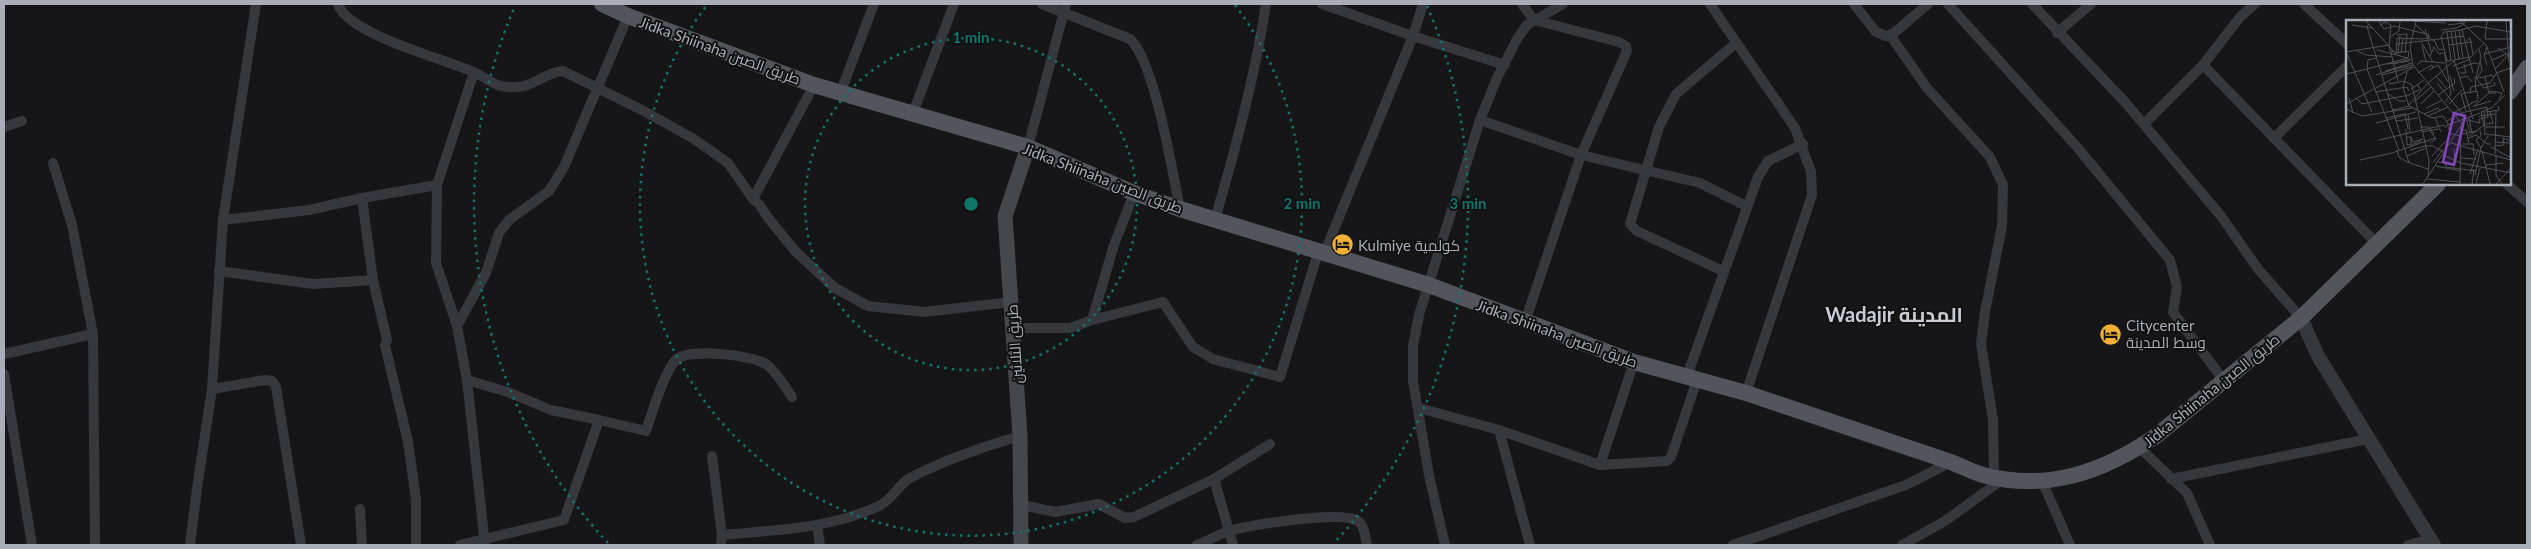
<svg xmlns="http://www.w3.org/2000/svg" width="2531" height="549" viewBox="0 0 2531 549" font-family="Lato,Cairo,sans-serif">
<rect width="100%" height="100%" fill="#161618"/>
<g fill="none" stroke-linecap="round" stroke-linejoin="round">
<!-- minor -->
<g stroke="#37383d" stroke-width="10">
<path d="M 338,4 C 347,34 444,59 474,72 C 483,76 492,84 501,86 C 533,92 540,73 563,71 L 642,110 L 694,139 L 728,163 L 753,199"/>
<path d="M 1042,4 L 1130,39 C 1155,62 1172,171 1180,209"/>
<path d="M 1322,4 L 1413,36 L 1505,65"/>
<path d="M 1522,4 L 1534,20 L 1619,42 L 1626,46 L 1627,51 L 1581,155 L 1525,322"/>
<path d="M 1710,4 L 1795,128 L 1811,172 L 1812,195 L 1746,393"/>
<path d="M 1854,4 L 1876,32 L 1886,36 L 1894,33 L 1928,4"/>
<path d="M 1948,4 L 2077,147 L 2170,260 L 2177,287 L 2173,312 L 2224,381"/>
<path d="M 2032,4 L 2125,102 L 2221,216 L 2258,269 L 2301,318"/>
<path d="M 2304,4 L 2347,44"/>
<path d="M 2057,33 L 2091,4"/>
<path d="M 1890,35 L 1927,88 L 1990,157 L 2003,185 L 2002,226 L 1985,312 L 1981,344 L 1993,420 L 1994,477"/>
<path d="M 2203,65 L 2377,244"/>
<path d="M 474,72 L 437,185 L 436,263 L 457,326 L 467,380 L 485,545"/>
<path d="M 814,85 L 753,199 L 759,204 L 769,219 L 796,252 L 835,288 L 868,306 L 924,312 L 1011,302"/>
<path d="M 841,91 L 874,4"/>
<path d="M 913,113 L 954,4"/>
<path d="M 1480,120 L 1581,155 L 1700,183 L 1746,206"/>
<path d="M 2144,124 L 2203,65 L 2240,17 L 2255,4"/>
<path d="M 4,127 L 22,121"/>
<path d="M 2274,138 L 2347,66"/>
<path d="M 1028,147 L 1066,4"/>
<path d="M 53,163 L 72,225 L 93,334 L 95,545"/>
<path d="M 2507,184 L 2527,202"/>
<path d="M 362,198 L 373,280 L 387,340 L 385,345 L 408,442 L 416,499 L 416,545"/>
<path d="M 1215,219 C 1236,148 1255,77 1266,4"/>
<path d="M 223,220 L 309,210 L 362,198 L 437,185"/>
<path d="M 1324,254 L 1413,36 L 1423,4"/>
<path d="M 219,271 L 313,284 L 373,280"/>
<path d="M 1723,271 L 1637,231 L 1630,224 L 1659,127 L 1676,94 L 1736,43"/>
<path d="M 1092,320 L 1163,302 L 1193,347 L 1213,359 L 1280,377 L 1318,253"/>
<path d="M 457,326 L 486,273 L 499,233 L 509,220 L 549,191 L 564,167 L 628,16"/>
<path d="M 1014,328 L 1070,328 L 1092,320 L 1114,245 L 1134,193"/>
<path d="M 4,354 L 93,334"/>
<path d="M 4,374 L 32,545"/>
<path d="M 1687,376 L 1758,177 L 1768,161 L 1803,144"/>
<path d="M 467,380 L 508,392 L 551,410 L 599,420"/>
<path d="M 212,389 L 265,380 L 272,381 L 276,387 L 301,545"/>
<path d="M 1419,408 L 1499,430 L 1600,465 L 1634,362"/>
<path d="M 1499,430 L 1530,545"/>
<path d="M 2139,447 L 2187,493 L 2210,545"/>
<path d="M 712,456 L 722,535 L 721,545"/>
<path d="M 1600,465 L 1667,461 L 1671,457 L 1697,380"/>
<path d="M 1214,479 L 1233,545"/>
<path d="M 2171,479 L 2368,439"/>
<path d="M 2042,481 L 2070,545"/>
<path d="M 1022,505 L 1055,512 L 1099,504 L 1125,518 L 1134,517 L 1214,479 L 1270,444"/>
<path d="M 360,509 L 362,545"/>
<path d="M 817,526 L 820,545"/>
<path d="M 722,535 C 775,530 829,529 879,506 C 892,500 899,484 910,478 C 945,460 982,447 1020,436"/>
<path d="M 190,545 L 197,488 L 212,389 L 223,220 L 256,4"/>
<path d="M 460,545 L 564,520 L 599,420 L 646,431 C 652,413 663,375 675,361 C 686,347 752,355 766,364 C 777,372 785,387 792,397"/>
<path d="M 1197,545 C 1208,541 1220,533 1232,530 C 1254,525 1340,510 1358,521 C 1365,526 1365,537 1367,545"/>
<path d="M 1445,545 L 1429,475 L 1413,381 L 1413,346 L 1419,315 L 1480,120 L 1497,78 L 1517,39 L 1527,25 L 1563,4"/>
<path d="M 1733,545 L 1906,485 L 1951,462"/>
<path d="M 1902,545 L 1945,521 L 2003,479"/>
<path d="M 2408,545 L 2430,539"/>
</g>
<!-- tertiary -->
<path stroke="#37383d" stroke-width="14" d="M 2301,318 L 2318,356 L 2434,545"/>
<!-- secondary -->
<path stroke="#45474d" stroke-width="15" d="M 1021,545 L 1020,436 L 1005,216 L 1028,147"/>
<!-- primary -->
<g stroke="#53555c" stroke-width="16">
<path d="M 602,4 L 628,16 L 814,85 L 1028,147 L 1134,193 L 1180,209 L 1429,285 L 1634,362 L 1746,393 L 1951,462 C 1961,466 1972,472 1983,475 C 2047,492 2103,472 2156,436 L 2301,318 L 2438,184"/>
<path d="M 2510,92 L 2527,68"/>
</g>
</g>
<!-- distance rings -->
<g fill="none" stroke="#0f766e" stroke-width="2.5" stroke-dasharray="2.5 5">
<circle cx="971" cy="204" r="166"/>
<path d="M1235 5A331 331 0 1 1 707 5"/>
<path d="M608 543A497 497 0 0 1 515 6M1427 6A497 497 0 0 1 1334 543"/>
</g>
<!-- icons -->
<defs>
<symbol id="hotel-disc" viewBox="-11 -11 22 22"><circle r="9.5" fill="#f2b134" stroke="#111113"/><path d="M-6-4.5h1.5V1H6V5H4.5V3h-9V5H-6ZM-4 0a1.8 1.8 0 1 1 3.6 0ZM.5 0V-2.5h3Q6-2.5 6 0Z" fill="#111"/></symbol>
</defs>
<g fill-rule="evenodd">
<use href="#hotel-disc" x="1330" y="232" width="25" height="25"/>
<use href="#hotel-disc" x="2098" y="322" width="25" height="25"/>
</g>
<g text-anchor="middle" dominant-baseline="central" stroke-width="4" stroke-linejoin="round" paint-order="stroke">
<!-- street labels -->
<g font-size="15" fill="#a8adb8" stroke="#111113">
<text transform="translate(720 50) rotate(20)">Jidka Shiinaha طريق الصين</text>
<text transform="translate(1103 178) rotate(21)">Jidka Shiinaha طريق الصين</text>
<text transform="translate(1557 333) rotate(20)">Jidka Shiinaha طريق الصين</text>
<text transform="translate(1014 344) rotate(-94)">طريق الثلاثين</text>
<text transform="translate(2211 390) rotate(-39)">Jidka Shiinaha طريق الصين</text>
</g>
<!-- poi labels -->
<g font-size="15" fill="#a8adb8" stroke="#111113" text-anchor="start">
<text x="1358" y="245">Kulmiye كولمية</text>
<text x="2126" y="325">Citycenter<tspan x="2126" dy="17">وسط المدينة</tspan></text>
</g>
<!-- district labels -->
<g font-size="20" font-weight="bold" fill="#c9ccd4" stroke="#111113">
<text x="1894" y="314">Wadajir المدينة</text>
</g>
</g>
<!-- overview -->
<g transform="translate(2346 20)">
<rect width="165" height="165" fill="#161618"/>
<path fill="none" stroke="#505258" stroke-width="1" d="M 20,1 L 51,35 L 61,38M 33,1 L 35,5 L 39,2 L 45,5 L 43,25 L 52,61M 67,1 L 100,3M 70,1 L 64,26 L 67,45 L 116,104 L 77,164M 114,1 L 140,25 L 158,72M 160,1 L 163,42M 23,4 L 21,7 L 63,143M 69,4 L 87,21M 6,5 L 27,8M 35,5 L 38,9 L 48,6 L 80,14M 102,5 L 117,3M 79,9 L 85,31M 95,10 L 111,8 L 118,4 L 118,1M 113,10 L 117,38M 115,10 L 130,6 L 165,12M 105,11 L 109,39M 109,11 L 113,39M 101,12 L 105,40M 51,15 L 61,14 L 59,33M 43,18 L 53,11 L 54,2M 51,18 L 76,19 L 83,18 L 82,13M 139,19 L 165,19M 139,19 L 141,1M 88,20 L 93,30 L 97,29M 120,21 L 124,18 L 127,34M 75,22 L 87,42M 51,24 L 118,16M 103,25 L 126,22M 76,26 L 80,41M 141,27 L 138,35 L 141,45M 152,28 L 165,37M 98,29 L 105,74 L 99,82M 31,30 L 51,35M 11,31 L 20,35 L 46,37M 45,31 L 50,33 L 51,18M 0,32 L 26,92M 0,32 L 43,25M 50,33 L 63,31 L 62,38 L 21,49 L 53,130M 52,33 L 54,16M 55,33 L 57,18M 138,34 L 165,27M 84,36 L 88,27 L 93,34 L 97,33M 108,40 L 123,37M 146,40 L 160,34M 41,44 L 64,41M 47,44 L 65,39M 71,45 L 75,41 L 99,43M 107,46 L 122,40 L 138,23M 49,49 L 67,45M 111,49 L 128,43 L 132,44M 149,49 L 165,32M 83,50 L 92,45 L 102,62M 39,51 L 66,43M 61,52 L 57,67 L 63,86 L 86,98 L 97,96 L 103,105M 72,53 L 86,45 L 87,48M 114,53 L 120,53 L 118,44M 150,53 L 165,48M 0,54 L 21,49 L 22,40 L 31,38M 30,55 L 49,49M 36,55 L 66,47M 90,56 L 100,68M 104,56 L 108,71M 129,56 L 130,72M 139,57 L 143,73 L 150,73M 114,58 L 121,56 L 126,62M 130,58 L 135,37 L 133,29M 130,58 L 138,68 L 149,65 L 148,62M 133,58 L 146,55 L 148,57M 131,59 L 136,50 L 134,41M 165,60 L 165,79M 39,63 L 68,47M 82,63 L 108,41M 91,63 L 115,92M 43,64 L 58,61 L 66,65 L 83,140 L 82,157M 65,69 L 78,60M 29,72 L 61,67 L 63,71M 124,73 L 125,67 L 144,63 L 150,54M 42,74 L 53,81 L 60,81M 92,75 L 109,63 L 108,58M 3,78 L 7,93M 10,78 L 16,84 L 63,75 L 75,69 L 71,65M 68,82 L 85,67M 0,84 L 39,63M 75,84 L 88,71M 103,84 L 116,70M 63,85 L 81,64M 129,86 L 145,81M 127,87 L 145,71 L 156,73 L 153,80M 80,88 L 97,80M 0,89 L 16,96 L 66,88M 47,90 L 63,86M 120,91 L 115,74 L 131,71 L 132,79M 138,91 L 139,114M 109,92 L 132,80M 140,92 L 153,90 L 152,86M 62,94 L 64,112M 78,94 L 92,88 L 95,91M 82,96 L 102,87M 133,96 L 149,94M 120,97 L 124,113M 39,98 L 59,94 L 62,109M 89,98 L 95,112M 123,98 L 126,113M 127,99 L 108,40 L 101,41 L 95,17 L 98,12 L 116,10 L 127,53M 50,101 L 72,98M 101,101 L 115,93 L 141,87 L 142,97 L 133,99 L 134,103 L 122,100M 30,103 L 70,92M 101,104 L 105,114 L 116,116M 140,104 L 147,103 L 144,92M 102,105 L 134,93M 74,107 L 83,107 L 88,114M 139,107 L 159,107M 60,109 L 61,125 L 65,125M 134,110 L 135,116 L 130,120 L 135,128M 84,111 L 90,119 L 84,123M 115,111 L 120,110 L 123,123M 76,112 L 92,109M 116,114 L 131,111M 138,114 L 165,117M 123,116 L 138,105 L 135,92 L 145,88 L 159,75M 60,117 L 65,117 L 65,125 L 75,121M 65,117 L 67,122 L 77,119M 122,118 L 130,115 L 141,124 L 145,124M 33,120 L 98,105 L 100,108M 149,122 L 164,123M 105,123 L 165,140M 116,124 L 127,124 L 128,135M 80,126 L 87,126 L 97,132M 149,126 L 158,125 L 157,118 L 165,121M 145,127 L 165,138M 51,130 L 53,137 L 61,142 L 82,149M 64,130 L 79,126M 136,131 L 144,164M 149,134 L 150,91M 97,135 L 115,143M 61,136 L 80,128M 86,136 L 100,121M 150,136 L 150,155 L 156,164M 115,138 L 130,139M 14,140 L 46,133 L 89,118M 92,142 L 109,144 L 108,129M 100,142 L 100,147 L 130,151M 87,143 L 97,129M 115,143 L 165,153M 140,145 L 157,143M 90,146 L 115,151M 124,154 L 132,129M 129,155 L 135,128 L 142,116M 81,159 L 114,162M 130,163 L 134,148M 114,164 L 115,106M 126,164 L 128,149M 150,164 L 165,148"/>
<path fill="#8446be" fill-opacity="0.15" stroke="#8446be" stroke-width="2.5" d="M 108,93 L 119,96 L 108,145 L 97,142 Z"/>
<rect width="165" height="165" fill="none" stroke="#a8adb8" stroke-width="2.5"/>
</g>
<circle cx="971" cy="204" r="8" fill="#0f766e" stroke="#111113" stroke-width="2.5"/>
<g font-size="15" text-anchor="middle" font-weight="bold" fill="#0f766e" stroke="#111113" stroke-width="4" stroke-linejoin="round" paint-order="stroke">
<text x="971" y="43">1 min</text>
<text x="1302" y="209">2 min</text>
<text x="1468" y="209">3 min</text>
</g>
<!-- border -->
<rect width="2531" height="549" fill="none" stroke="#a8adb8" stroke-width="10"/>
</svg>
